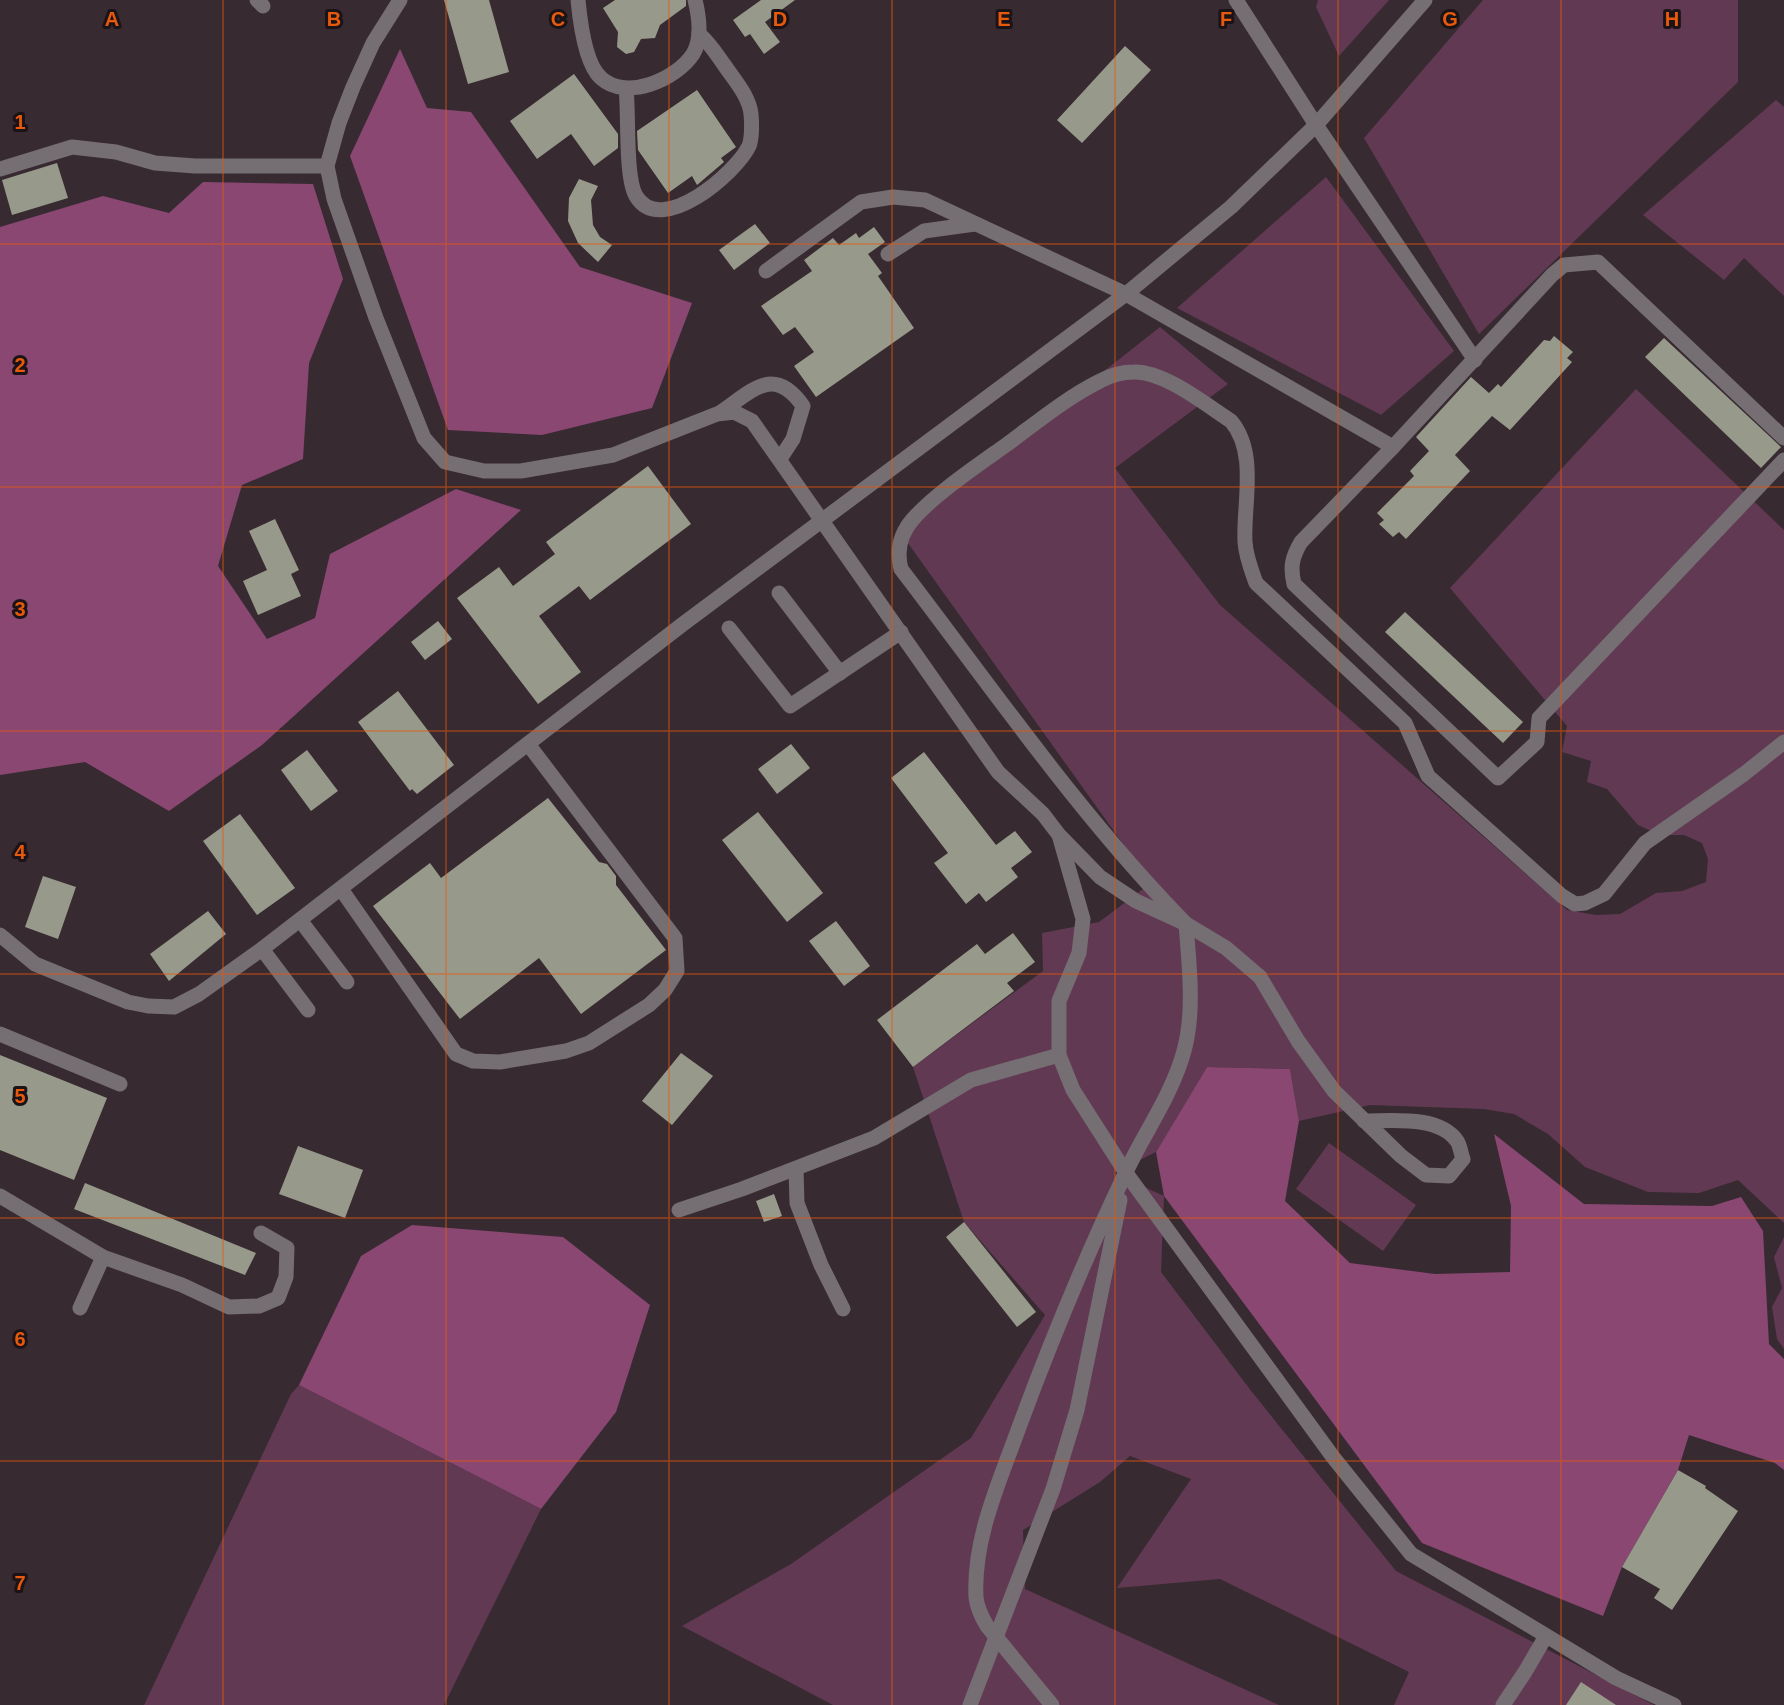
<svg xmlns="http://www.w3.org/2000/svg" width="1784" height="1705" viewBox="0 0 1784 1705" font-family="Arial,sans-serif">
<rect width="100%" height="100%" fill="#372a31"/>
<!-- green -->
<g fill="#623953">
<path d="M 1318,0 L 1389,0 L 1339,56 L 1316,7 Z"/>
<path d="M 1483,0 L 1738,0 L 1738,82 L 1479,334 L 1364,138 Z"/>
<path d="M 1776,100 L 1784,107 L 1784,296 L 1744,258 L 1724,280 L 1643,215 Z"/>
<path d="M 1326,177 L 1454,351 L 1381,415 L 1177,308 Z"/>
<path d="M 1160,327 L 1228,384 L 1115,468 L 1220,605 L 1567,910 L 1596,915 L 1620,914 L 1656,893 L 1682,891 L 1706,882 L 1708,859 L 1702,843 L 1684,835 L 1660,835 L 1638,825 L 1607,789 L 1587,782 L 1591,761 L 1562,752 L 1567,726 L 1450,588 L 1636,389 L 1784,530 L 1784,1223 L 1738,1180 L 1699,1193 L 1648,1192 L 1585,1167 L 1548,1134 L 1514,1114 L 1484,1109 L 1370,1105 L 1299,1121 L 1290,1069 L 1207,1067 L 1156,1152 L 1114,1173 L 1164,1196 L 1161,1272 L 1252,1392 L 1396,1571 L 1654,1705 L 1394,1705 L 1409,1672 L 1220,1579 L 1117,1588 L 1191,1479 L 1130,1456 L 1100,1482 L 1023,1530 L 1025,1589 L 1279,1705 L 833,1705 L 682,1626 L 791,1564 L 971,1438 L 1045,1315 L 964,1222 L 913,1067 L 1043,971 L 1042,933 L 1099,922 L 1151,883 L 900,532 Z"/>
<path d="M 1329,1143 L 1416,1205 L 1383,1251 L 1296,1189 Z"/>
<path d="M 1784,1237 L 1784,1349 L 1777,1339 L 1772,1307 L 1782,1288 L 1774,1257 Z"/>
<path d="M 299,1385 L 541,1509 L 444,1705 L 144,1705 L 291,1394 Z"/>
</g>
<!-- forest -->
<g fill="#894772">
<path d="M 400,49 L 427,108 L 471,112 L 580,267 L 692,303 L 652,408 L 542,435 L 448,430 L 350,156 Z"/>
<path d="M 203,182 L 313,184 L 343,279 L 309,363 L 303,459 L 242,485 L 218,566 L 267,639 L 315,618 L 330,554 L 456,489 L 521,510 L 262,745 L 169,811 L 85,762 L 0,775 L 0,227 L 103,196 L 169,213 Z"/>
<path d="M 1207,1067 L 1290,1069 L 1299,1121 L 1285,1201 L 1350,1263 L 1435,1274 L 1510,1272 L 1511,1206 L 1494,1134 L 1584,1204 L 1712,1206 L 1741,1197 L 1763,1231 L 1769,1344 L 1784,1359 L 1784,1470 L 1775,1463 L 1689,1435 L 1678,1470 L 1622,1567 L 1603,1616 L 1422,1543 L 1164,1196 L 1156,1152 Z"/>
<path d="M 412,1225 L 563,1237 L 650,1305 L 616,1412 L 541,1509 L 299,1385 L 361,1256 Z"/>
</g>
<!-- building -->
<g fill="#979a8a">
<path d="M 444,0 L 489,0 L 509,72 L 468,84 Z"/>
<path d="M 615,0 L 686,0 L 686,6 L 660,25 L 655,38 L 641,39 L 634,52 L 626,54 L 617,47 L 618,32 L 603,8 Z"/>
<path d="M 761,0 L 795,0 L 765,22 L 780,42 L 764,54 L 750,34 L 745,37 L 733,20 Z"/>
<path d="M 1125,46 L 1151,70 L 1082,143 L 1057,120 Z"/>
<path d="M 574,74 L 618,134 L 618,148 L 594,166 L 571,134 L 537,159 L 510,121 Z"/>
<path d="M 697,90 L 736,147 L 721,158 L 724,162 L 697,185 L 692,176 L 668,193 L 638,150 L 637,131 Z"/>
<path d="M 57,163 L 68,198 L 12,215 L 2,180 Z"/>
<path d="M 579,179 L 598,186 L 591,200 L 593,225 L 600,237 L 612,245 L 598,262 L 578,243 L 568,221 L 569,198 Z"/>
<path d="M 755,224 L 770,243 L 734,270 L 719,250 Z"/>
<path d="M 874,227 L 885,242 L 868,254 L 882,273 L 878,276 L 914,328 L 816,397 L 794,366 L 814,352 L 795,327 L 783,335 L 761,306 L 812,271 L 804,260 L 833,238 L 839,245 L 856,233 L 859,238 Z"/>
<path d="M 1554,336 L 1573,352 L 1567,358 L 1572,362 L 1510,430 L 1492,416 L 1455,455 L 1470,471 L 1406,539 L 1399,532 L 1393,537 L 1379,524 L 1384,520 L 1377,513 L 1414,476 L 1410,471 L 1429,451 L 1416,437 L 1471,377 L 1489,393 L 1498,384 L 1501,387 L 1544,340 L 1550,341 Z"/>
<path d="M 1664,338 L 1781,447 L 1761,468 L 1645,357 Z"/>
<path d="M 648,466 L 691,524 L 590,600 L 579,586 L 539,616 L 581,672 L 538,704 L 457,598 L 499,567 L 513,586 L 555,554 L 546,542 Z"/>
<path d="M 275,519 L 299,570 L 291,574 L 301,596 L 258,615 L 243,581 L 267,570 L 249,531 Z"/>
<path d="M 1405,612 L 1523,722 L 1503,743 L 1385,632 Z"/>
<path d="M 438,621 L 452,639 L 425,660 L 411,642 Z"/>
<path d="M 398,691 L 454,765 L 417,794 L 412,789 L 410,791 L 358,722 Z"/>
<path d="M 791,744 L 810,768 L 777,794 L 758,769 Z"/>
<path d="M 307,750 L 338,791 L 311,811 L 281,770 Z"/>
<path d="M 924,752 L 996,845 L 1015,831 L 1032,852 L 1011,868 L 1018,877 L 986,902 L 979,893 L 966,904 L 934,863 L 948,853 L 891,778 Z"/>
<path d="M 548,798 L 599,862 L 607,864 L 616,876 L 616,885 L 666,950 L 581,1014 L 539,958 L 460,1019 L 373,906 L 430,863 L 441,878 Z"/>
<path d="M 758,812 L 823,893 L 787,922 L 722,840 Z"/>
<path d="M 240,814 L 295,888 L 257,915 L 203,841 Z"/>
<path d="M 43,876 L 76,887 L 58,939 L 25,927 Z"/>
<path d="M 208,911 L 226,934 L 169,981 L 150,954 Z"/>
<path d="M 836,921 L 870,966 L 844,986 L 809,941 Z"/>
<path d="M 1013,933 L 1035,962 L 1007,983 L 1014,991 L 913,1067 L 877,1020 L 977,944 L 985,954 Z"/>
<path d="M 681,1053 L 713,1076 L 672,1125 L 642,1101 Z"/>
<path d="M 0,1055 L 107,1098 L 74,1180 L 0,1150 Z"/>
<path d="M 298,1146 L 363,1170 L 345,1218 L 279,1194 Z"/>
<path d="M 85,1183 L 256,1253 L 245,1275 L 74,1209 Z"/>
<path d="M 774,1194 L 782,1216 L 764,1222 L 756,1201 Z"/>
<path d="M 964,1222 L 1036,1312 L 1017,1327 L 946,1237 Z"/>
<path d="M 1678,1470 L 1706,1486 L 1705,1488 L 1738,1511 L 1672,1610 L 1654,1598 L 1660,1589 L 1622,1567 Z"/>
<path d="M 1581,1682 L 1616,1705 L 1566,1705 Z"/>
</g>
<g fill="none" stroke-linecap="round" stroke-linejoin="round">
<!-- minor -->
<g stroke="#756e72" stroke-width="15">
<path d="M 257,0 L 263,6"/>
<path d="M 400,0 L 373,43 L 353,87 L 339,123 L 327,166 L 334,199 L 376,318 L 424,438 L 445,462 L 484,471 L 521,471 L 613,455 L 717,414 L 734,412 L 752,421 L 998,772 L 1043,814 L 1059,835 L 1083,919 L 1079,953 L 1059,1001 L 1059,1055 L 1073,1090 L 1126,1173 L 1333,1457 L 1411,1554 L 1616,1678 L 1674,1705"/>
<path d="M 578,0 C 580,21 585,64 601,78 C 626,101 676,80 693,54 C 702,39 699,16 695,0"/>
<path d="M 1236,0 L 1316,125 L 1475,360"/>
<path d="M 626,88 C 629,114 625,178 636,196 C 661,238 736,173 749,146 C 752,139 752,122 751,114 C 749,96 735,81 725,66 C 717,55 710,43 699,34"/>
<path d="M 0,169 L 72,147 L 116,152 L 155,163 L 195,166 L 327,166"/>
<path d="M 888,254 L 924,231 L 975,224"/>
<path d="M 766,271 L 861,202 L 893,197 L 925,200 L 1126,294 L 1393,447"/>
<path d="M 721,412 C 753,390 774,365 803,406 L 793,439 L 780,459"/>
<path d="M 1784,438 L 1598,262 L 1564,265 L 1552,275 L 1393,447 L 1301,542 C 1292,557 1290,567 1294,584 L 1498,778 L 1537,742 L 1539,718 L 1784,460"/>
<path d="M 779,593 L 840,673"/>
<path d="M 729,628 L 790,706 L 901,632"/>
<path d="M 1061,837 L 1100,877 L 1136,901 L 1186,924 L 1226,948 L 1260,977 L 1298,1041 L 1334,1091 L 1401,1156 L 1426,1175 L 1449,1176 L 1463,1159 C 1461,1154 1460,1145 1457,1141 C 1439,1115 1391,1121 1364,1121"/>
<path d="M 341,889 L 456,1054 L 473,1061 L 500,1062 L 566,1051 L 589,1043 L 649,1005 L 665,990 L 677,971 L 675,938 L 528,744"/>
<path d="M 300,920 L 347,982"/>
<path d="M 0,935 L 35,964 L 128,1002 L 148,1006 L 174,1007 L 199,994 L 262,949 L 683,624 L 1126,294 L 1231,207 L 1316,125 L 1425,0"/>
<path d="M 262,949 L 308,1010"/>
<path d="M 0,1034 L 120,1084"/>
<path d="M 796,1169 L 797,1203 L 821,1265 L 843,1309"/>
<path d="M 0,1196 L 103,1257 L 182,1285 L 229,1307 L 259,1306 L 278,1298 L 286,1277 L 287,1248 L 261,1233"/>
<path d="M 679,1210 L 742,1189 L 874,1138 L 971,1080 L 1059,1055"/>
<path d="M 80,1308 L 103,1257"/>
<path d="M 970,1705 L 1053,1489 L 1077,1410 L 1120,1200"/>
<path d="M 1052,1705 L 987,1626 C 981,1616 977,1608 976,1597 C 973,1539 999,1483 1018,1430 C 1050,1343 1085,1258 1125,1174 C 1144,1133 1172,1095 1184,1051 C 1195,1011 1189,965 1186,924 C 1080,816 993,689 901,569 C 896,550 900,534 913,519 C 935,494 978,465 1006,445 C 1036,423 1066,398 1100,381 C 1111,375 1122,372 1134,372 C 1164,371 1206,405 1231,421 C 1258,453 1243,504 1245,542 C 1246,557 1251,569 1256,583 L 1405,723 L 1428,776 L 1562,896 L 1575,904 L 1585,903 L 1604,894 L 1645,843 L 1744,774 L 1784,742"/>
<path d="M 1503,1705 L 1525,1672 L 1546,1636"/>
</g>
</g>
<!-- grid -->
<path fill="none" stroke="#e8590c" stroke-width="1.5" stroke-opacity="0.55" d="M 223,0 L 223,1705M 446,0 L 446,1705M 669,0 L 669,1705M 892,0 L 892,1705M 1115,0 L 1115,1705M 1338,0 L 1338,1705M 1561,0 L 1561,1705M 0,244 L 1784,244M 0,487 L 1784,487M 0,731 L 1784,731M 0,974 L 1784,974M 0,1218 L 1784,1218M 0,1461 L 1784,1461"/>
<g font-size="20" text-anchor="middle" font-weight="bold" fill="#e8590c" stroke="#1a1418" stroke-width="6" stroke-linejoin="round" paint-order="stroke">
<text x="112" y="26">A</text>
<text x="334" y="26">B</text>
<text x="558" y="26">C</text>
<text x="780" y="26">D</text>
<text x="1004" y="26">E</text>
<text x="1226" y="26">F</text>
<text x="1450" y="26">G</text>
<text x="1672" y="26">H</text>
<text x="20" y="129">1</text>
<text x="20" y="372">2</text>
<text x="20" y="616">3</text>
<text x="20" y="859">4</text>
<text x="20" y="1103">5</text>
<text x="20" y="1346">6</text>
<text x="20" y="1590">7</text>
</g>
</svg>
